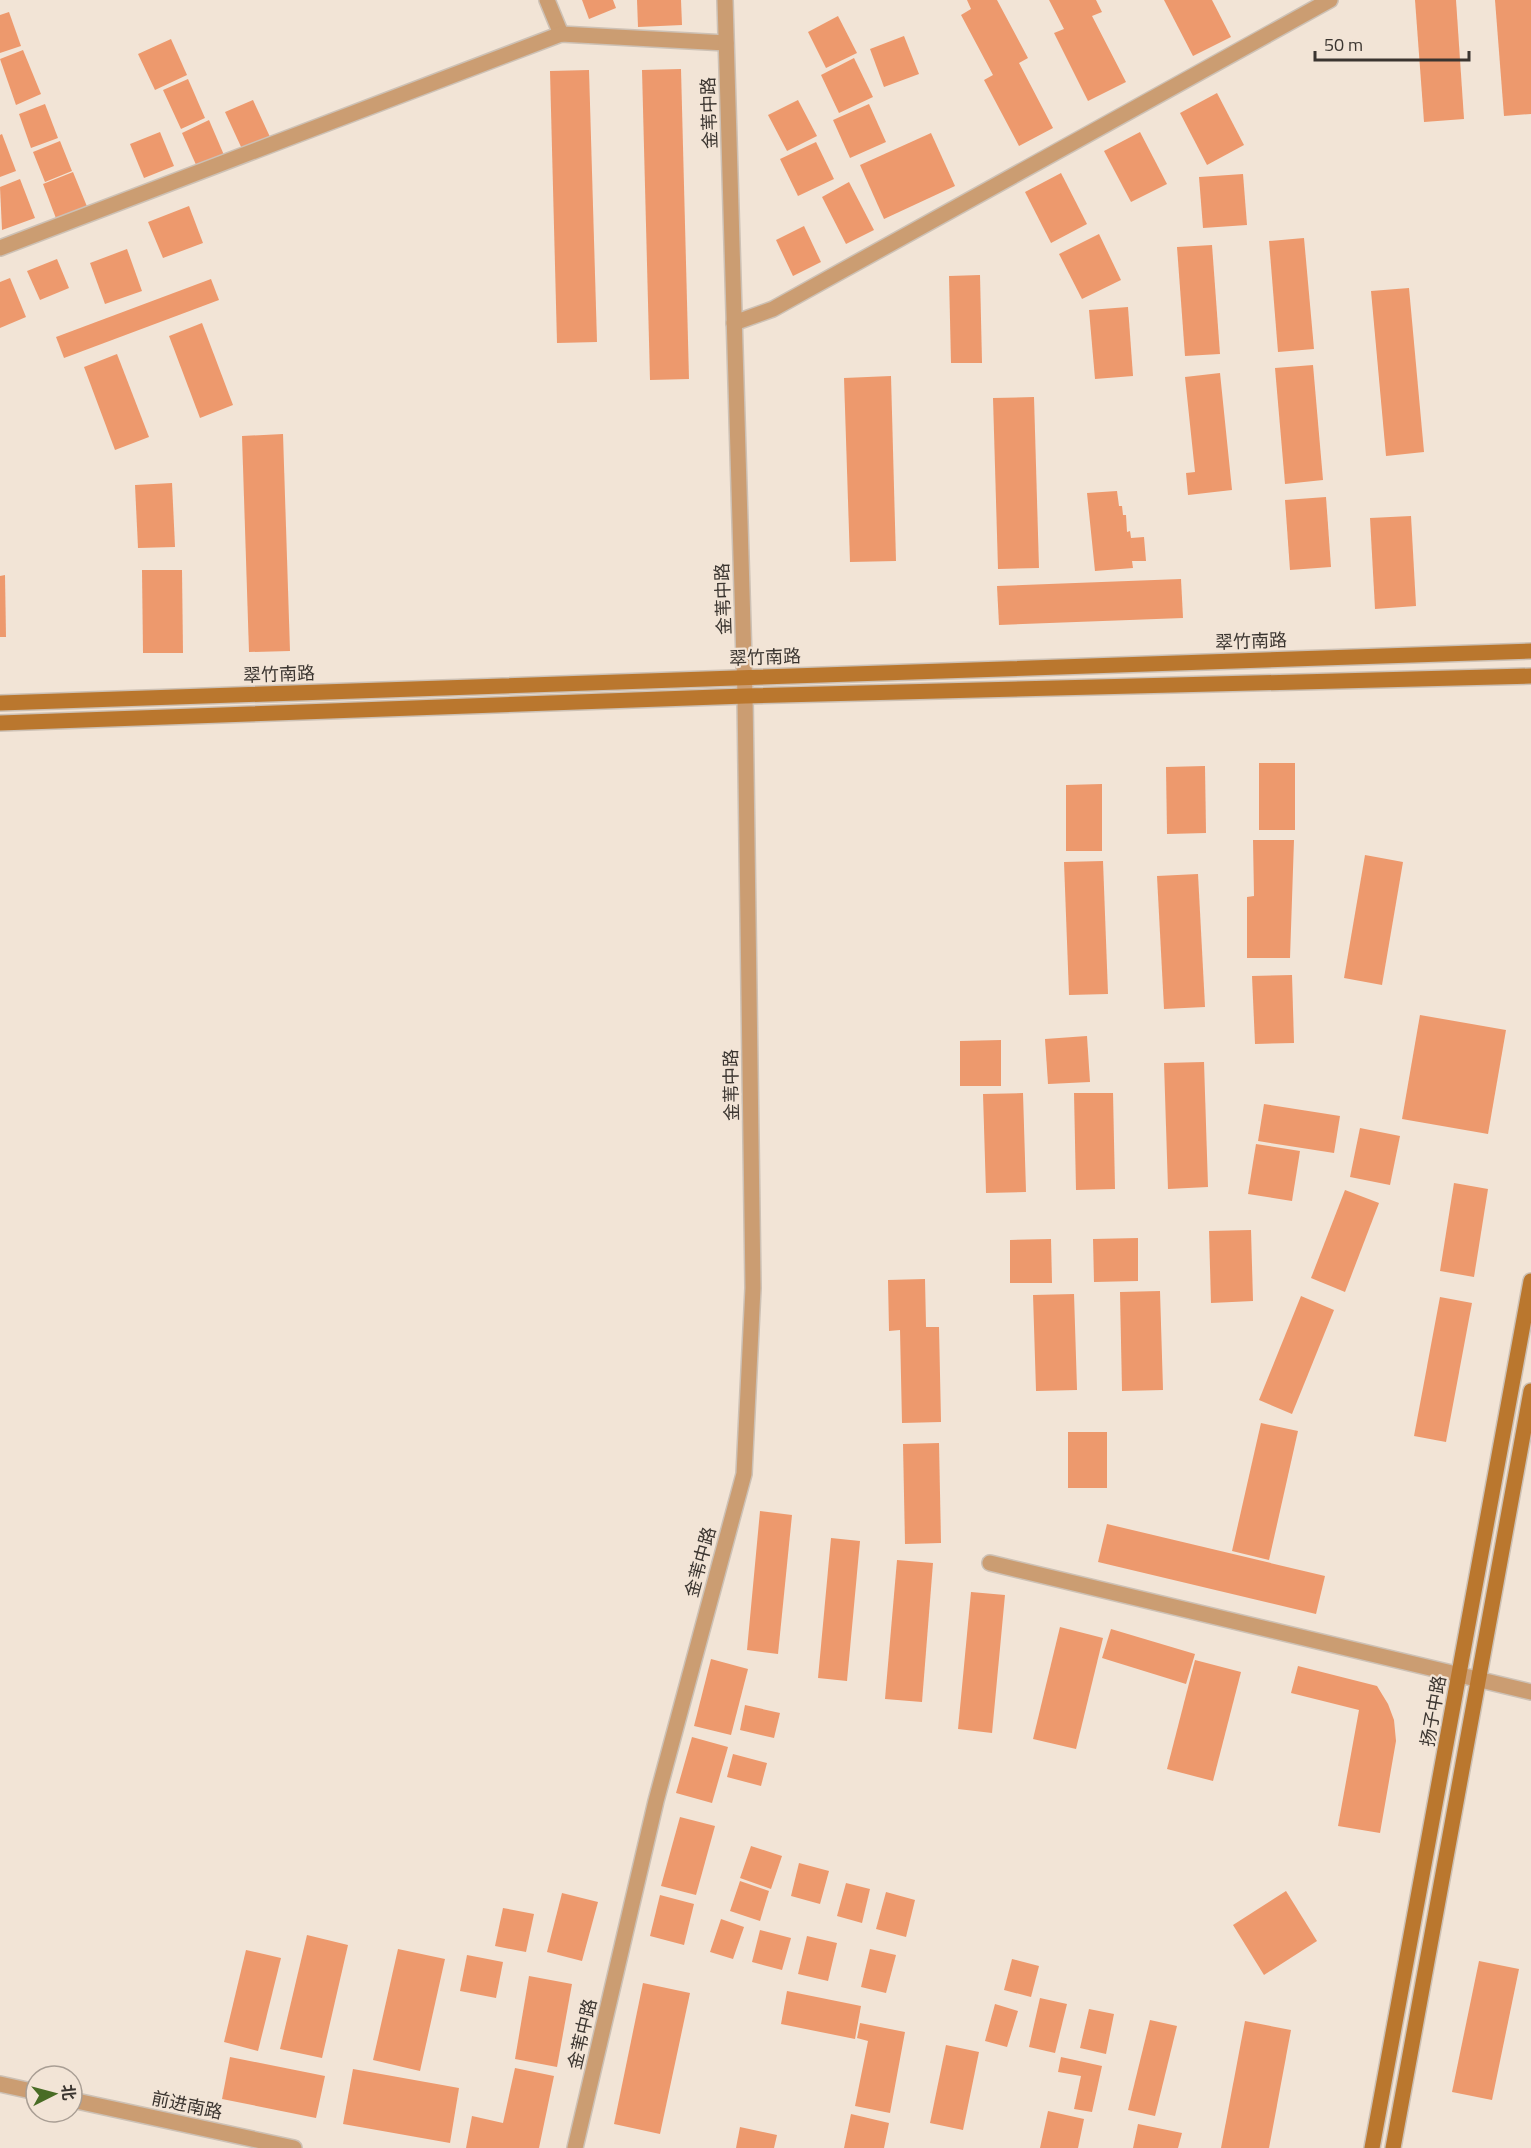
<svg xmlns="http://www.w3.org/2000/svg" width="1531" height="2148" viewBox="0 0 1531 2148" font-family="'Titillium Web','Noto Sans SC',sans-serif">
<rect width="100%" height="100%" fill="#f2e4d6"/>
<!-- building -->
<g fill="#ed996d">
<path d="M 582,0 L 613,0 L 616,8 L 589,19 Z"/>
<path d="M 637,0 L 681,0 L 682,25 L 638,27 Z"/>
<path d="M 967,0 L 997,0 L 1028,58 L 1019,63 L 1053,128 L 1019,146 L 984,80 L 993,75 L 961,15 L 971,9 Z"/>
<path d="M 1049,0 L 1096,0 L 1102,12 L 1092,16 L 1126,82 L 1088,101 L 1054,33 L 1064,29 Z"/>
<path d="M 1164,0 L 1212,0 L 1231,37 L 1193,56 Z"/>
<path d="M 1415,0 L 1456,0 L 1464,119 L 1424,122 Z"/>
<path d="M 1495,0 L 1531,0 L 1531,114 L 1504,116 Z"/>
<path d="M 9,12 L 21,46 L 0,53 L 0,15 Z"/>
<path d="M 838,16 L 857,53 L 826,68 L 808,32 Z"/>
<path d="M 904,36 L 919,74 L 884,87 L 870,49 Z"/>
<path d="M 171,39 L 187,75 L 155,90 L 138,54 Z"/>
<path d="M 23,50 L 41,94 L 16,105 L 0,59 Z"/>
<path d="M 854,58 L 873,97 L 839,113 L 821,75 Z"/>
<path d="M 681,69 L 689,379 L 650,380 L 642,70 Z"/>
<path d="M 589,70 L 597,342 L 557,343 L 550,71 Z"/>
<path d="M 188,79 L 205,118 L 181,129 L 163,90 Z"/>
<path d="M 1217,93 L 1244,145 L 1207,165 L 1180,113 Z"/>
<path d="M 253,100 L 270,137 L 242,149 L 225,112 Z"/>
<path d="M 798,100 L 817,136 L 787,151 L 768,115 Z"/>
<path d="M 45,104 L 58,138 L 31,148 L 19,114 Z"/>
<path d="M 869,104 L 886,142 L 850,158 L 833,120 Z"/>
<path d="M 209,120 L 224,155 L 197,167 L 182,133 Z"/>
<path d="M 160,132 L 174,166 L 144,178 L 130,144 Z"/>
<path d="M 1140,132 L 1167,184 L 1131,202 L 1104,151 Z"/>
<path d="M 931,133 L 955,186 L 884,219 L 860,165 Z"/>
<path d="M 2,134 L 16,171 L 0,177 L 0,135 Z"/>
<path d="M 60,141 L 72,171 L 45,182 L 33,152 Z"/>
<path d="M 816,142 L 834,179 L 798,196 L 780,159 Z"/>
<path d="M 73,172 L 88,209 L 57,221 L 43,184 Z"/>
<path d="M 1061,173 L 1087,224 L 1051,243 L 1025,192 Z"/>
<path d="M 1243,174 L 1247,225 L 1203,228 L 1199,177 Z"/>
<path d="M 20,179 L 35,218 L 2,230 L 0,187 Z"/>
<path d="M 849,182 L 874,230 L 846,244 L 822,197 Z"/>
<path d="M 189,206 L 203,243 L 163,258 L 148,222 Z"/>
<path d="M 804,226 L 821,262 L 793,276 L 776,240 Z"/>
<path d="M 1099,234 L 1121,280 L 1082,299 L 1059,254 Z"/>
<path d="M 1304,238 L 1314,349 L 1278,352 L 1269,241 Z"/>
<path d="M 1212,245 L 1220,354 L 1185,356 L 1177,247 Z"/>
<path d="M 127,249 L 142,291 L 105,304 L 90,263 Z"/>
<path d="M 57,259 L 69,288 L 40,300 L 27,271 Z"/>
<path d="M 980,275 L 982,363 L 951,363 L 949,276 Z"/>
<path d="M 10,278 L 26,317 L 0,328 L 0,282 Z"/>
<path d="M 211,279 L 219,300 L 64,358 L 56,337 Z"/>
<path d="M 1409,288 L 1424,452 L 1386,456 L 1371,291 Z"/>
<path d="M 1128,307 L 1133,376 L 1095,379 L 1089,310 Z"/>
<path d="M 202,323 L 233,405 L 200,418 L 169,336 Z"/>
<path d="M 117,354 L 149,437 L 115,450 L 84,367 Z"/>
<path d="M 1313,365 L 1323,480 L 1285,484 L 1275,368 Z"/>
<path d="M 1220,373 L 1232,490 L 1188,495 L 1186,473 L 1195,472 L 1185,377 Z"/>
<path d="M 891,376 L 896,561 L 850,562 L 844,378 Z"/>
<path d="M 1034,397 L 1039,568 L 998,569 L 993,398 Z"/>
<path d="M 283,434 L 290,651 L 249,652 L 242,436 Z"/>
<path d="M 172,483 L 175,547 L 138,548 L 135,485 Z"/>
<path d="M 1117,491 L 1119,506 L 1122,506 L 1123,515 L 1126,515 L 1127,532 L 1130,531 L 1131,538 L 1144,537 L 1146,561 L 1132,561 L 1133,568 L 1095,571 L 1087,493 Z"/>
<path d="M 1326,497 L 1331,567 L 1290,570 L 1285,500 Z"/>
<path d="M 1411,516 L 1416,606 L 1375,609 L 1370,518 Z"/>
<path d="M 142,570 L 182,570 L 183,653 L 143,653 Z"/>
<path d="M 5,575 L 6,637 L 0,637 L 0,576 Z"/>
<path d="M 1181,579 L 1183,618 L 999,625 L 997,586 Z"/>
<rect x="1259" y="763" width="36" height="67"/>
<path d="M 1205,766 L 1206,833 L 1167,834 L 1166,767 Z"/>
<path d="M 1102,784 L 1102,851 L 1066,851 L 1066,785 Z"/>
<path d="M 1253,840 L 1294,840 L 1290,958 L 1247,958 L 1247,897 L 1254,896 Z"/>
<path d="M 1365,855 L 1403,862 L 1382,985 L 1344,978 Z"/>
<path d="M 1103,861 L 1108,994 L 1069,995 L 1064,862 Z"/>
<path d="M 1198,874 L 1205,1007 L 1164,1009 L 1157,876 Z"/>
<path d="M 1292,975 L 1294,1043 L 1255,1044 L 1252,976 Z"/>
<path d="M 1420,1015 L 1506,1030 L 1488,1134 L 1402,1119 Z"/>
<path d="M 1087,1036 L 1090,1082 L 1048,1084 L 1045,1039 Z"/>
<path d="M 1001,1040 L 1001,1086 L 960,1086 L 960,1041 Z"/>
<path d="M 1204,1062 L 1208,1187 L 1168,1189 L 1164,1063 Z"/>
<path d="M 1023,1093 L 1026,1192 L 986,1193 L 983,1094 Z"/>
<path d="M 1074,1093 L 1113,1093 L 1115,1189 L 1076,1190 Z"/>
<path d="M 1264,1104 L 1340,1116 L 1334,1153 L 1258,1141 Z"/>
<path d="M 1360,1128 L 1400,1136 L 1390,1185 L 1350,1177 Z"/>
<path d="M 1256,1144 L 1300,1151 L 1292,1201 L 1248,1194 Z"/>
<path d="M 1454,1183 L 1488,1189 L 1474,1277 L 1440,1271 Z"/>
<path d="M 1345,1190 L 1379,1203 L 1345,1292 L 1311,1278 Z"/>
<path d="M 1251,1230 L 1253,1301 L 1211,1303 L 1209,1231 Z"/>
<path d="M 1138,1238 L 1138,1281 L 1094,1282 L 1093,1239 Z"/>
<path d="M 1051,1239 L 1052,1283 L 1010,1283 L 1010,1240 Z"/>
<path d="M 925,1279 L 926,1327 L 939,1327 L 941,1422 L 902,1423 L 900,1330 L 889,1331 L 888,1280 Z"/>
<path d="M 1160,1291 L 1163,1390 L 1122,1391 L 1120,1292 Z"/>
<path d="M 1074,1294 L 1077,1390 L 1036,1391 L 1033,1295 Z"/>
<path d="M 1301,1296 L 1334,1310 L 1292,1414 L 1259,1400 Z"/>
<path d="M 1440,1297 L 1472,1303 L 1446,1442 L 1414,1436 Z"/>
<path d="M 1261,1423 L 1298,1431 L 1269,1560 L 1232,1551 Z"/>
<rect x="1068" y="1432" width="39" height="56"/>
<path d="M 939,1443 L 941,1543 L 905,1544 L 903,1444 Z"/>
<path d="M 760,1511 L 792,1515 L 778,1654 L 747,1650 Z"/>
<path d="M 1107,1524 L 1325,1576 L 1316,1614 L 1098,1562 Z"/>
<path d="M 831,1538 L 860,1541 L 847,1681 L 818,1678 Z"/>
<path d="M 897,1560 L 933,1563 L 922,1702 L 885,1699 Z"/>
<path d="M 971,1592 L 1005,1595 L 992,1733 L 958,1729 Z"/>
<path d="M 1060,1627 L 1103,1638 L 1076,1749 L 1033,1739 Z"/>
<path d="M 1111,1629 L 1195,1654 L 1186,1684 L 1102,1658 Z"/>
<path d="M 711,1659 L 748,1669 L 731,1735 L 694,1726 Z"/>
<path d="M 1195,1660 L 1241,1672 L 1213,1781 L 1167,1769 Z"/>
<path d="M 1298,1666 L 1377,1686 L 1388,1704 L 1394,1720 L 1396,1741 L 1380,1833 L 1338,1826 L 1359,1710 L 1291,1693 Z"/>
<path d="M 745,1705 L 780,1713 L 774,1738 L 740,1730 Z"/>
<path d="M 692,1737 L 728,1747 L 712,1803 L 676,1793 Z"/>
<path d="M 733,1754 L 767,1763 L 761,1786 L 727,1777 Z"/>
<path d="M 680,1817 L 715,1826 L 696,1895 L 661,1886 Z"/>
<path d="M 751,1846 L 782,1856 L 771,1889 L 740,1878 Z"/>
<path d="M 799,1863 L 829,1871 L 820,1904 L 791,1896 Z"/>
<path d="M 740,1881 L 769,1891 L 760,1921 L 730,1911 Z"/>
<path d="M 846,1883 L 870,1889 L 862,1923 L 837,1916 Z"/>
<path d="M 1286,1891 L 1317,1941 L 1264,1975 L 1233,1925 Z"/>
<path d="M 886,1892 L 915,1900 L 906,1937 L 876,1929 Z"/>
<path d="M 562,1893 L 598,1902 L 582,1961 L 547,1952 Z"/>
<path d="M 660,1895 L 694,1904 L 684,1945 L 650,1936 Z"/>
<path d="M 503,1908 L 534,1914 L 526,1952 L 495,1946 Z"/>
<path d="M 721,1919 L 744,1927 L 733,1959 L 710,1952 Z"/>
<path d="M 760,1930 L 791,1938 L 782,1970 L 752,1962 Z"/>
<path d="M 307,1935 L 348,1945 L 322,2058 L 280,2049 Z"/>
<path d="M 807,1936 L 837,1943 L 828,1981 L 798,1974 Z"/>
<path d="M 398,1949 L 445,1959 L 420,2071 L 373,2060 Z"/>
<path d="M 870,1949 L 896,1955 L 886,1993 L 861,1987 Z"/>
<path d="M 246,1950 L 281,1958 L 258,2051 L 224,2042 Z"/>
<path d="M 467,1955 L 503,1962 L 496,1998 L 460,1991 Z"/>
<path d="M 1012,1959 L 1039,1966 L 1031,1997 L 1004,1990 Z"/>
<path d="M 1479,1961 L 1519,1969 L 1492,2100 L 1452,2092 Z"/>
<path d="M 529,1976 L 572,1984 L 557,2067 L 515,2059 Z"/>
<path d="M 643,1983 L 690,1993 L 660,2134 L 614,2124 Z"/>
<path d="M 787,1991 L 861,2006 L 855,2039 L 781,2024 Z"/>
<path d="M 1040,1998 L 1067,2004 L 1055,2053 L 1029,2047 Z"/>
<path d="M 995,2004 L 1018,2011 L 1007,2047 L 985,2041 Z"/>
<path d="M 1089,2009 L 1114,2014 L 1106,2054 L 1080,2048 Z"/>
<path d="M 1150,2020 L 1177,2026 L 1155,2116 L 1128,2110 Z"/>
<path d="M 1245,2021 L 1291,2030 L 1269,2148 L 1221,2148 Z"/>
<path d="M 860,2023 L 905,2032 L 890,2113 L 855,2106 L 868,2041 L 857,2038 Z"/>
<path d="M 946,2045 L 979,2052 L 963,2130 L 930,2123 Z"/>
<path d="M 230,2057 L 325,2076 L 316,2118 L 222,2099 Z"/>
<path d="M 1061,2057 L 1102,2066 L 1092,2112 L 1074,2109 L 1081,2076 L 1058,2072 Z"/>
<path d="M 515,2068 L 554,2076 L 539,2148 L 466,2148 L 472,2116 L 503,2123 Z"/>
<path d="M 353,2069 L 459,2088 L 450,2143 L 343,2124 Z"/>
<path d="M 1048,2111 L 1084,2119 L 1078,2148 L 1040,2148 Z"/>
<path d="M 851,2114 L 889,2123 L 884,2148 L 844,2148 Z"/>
<path d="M 1138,2124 L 1182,2133 L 1178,2148 L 1133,2148 Z"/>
<path d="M 740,2127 L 777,2135 L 774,2148 L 736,2148 Z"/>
</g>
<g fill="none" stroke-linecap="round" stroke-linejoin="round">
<defs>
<g id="minor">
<path d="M 547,0 L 561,34"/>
<path d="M 0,248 L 561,34 L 726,43"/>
<path d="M 734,323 L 773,309 L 1330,0"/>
<path d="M 990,1563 L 1531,1692"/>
</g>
<g id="tertiary">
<path d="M 0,2084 L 36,2092"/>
<path d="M 72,2100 L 294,2148"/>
<path d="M 575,2148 L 656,1801 L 744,1474 L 753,1288 L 745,696 L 725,0"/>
</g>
<g id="secondary">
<path d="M 0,703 L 1531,651"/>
<path d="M 0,723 L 745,696 L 1531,676"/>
<path d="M 1372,2148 L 1531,1281"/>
<path d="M 1393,2148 L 1531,1391"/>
</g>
</defs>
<!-- minor casing -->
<use href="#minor" stroke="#cdc1b5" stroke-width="18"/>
<!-- tertiary casing -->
<use href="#tertiary" stroke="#cdc1b5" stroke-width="18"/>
<!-- secondary casing -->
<use href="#secondary" stroke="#cdc1b5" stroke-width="18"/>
<!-- minor -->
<use href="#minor" stroke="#cb9d72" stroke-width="15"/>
<!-- tertiary -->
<use href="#tertiary" stroke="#cb9d72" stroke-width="15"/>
<!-- secondary -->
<use href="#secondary" stroke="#ba772e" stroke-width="15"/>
</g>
<g text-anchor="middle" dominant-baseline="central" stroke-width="4.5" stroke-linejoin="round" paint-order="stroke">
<!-- street labels -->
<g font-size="18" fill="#3b3530" stroke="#f2e4d6">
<text transform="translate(709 113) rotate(-92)">金苇中路</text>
<text transform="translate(723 599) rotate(-92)">金苇中路</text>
<text transform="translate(1251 641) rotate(-2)">翠竹南路</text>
<text transform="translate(765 657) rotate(-2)">翠竹南路</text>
<text transform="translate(279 674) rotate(-2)">翠竹南路</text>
<text transform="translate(731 1085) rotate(-91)">金苇中路</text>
<text transform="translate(700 1562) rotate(-75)">金苇中路</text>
<text transform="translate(1433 1711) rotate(-80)">扬子中路</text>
<text transform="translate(582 2034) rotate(-77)">金苇中路</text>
<text transform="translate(187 2105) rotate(12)">前进南路</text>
</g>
</g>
<!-- north arrow -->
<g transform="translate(54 2094) rotate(84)"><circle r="28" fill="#f2e4d6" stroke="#a99e94" stroke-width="1.5"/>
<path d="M0-4.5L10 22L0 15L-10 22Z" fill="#486c25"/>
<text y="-9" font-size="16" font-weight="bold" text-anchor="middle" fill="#3b3530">北</text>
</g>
<!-- scale -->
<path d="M1315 51v9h154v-9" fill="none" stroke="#3b3530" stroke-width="3"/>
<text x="1324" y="51" font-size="18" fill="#3b3530" stroke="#f2e4d6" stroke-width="4.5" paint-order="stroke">50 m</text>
</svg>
